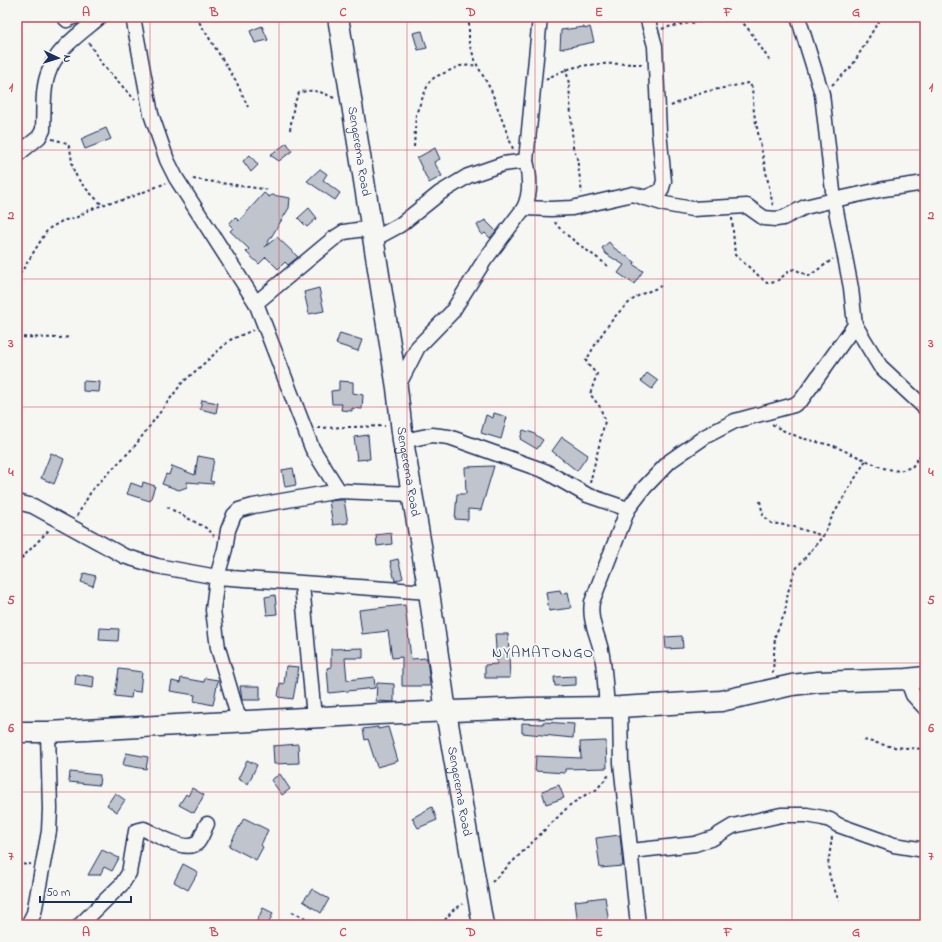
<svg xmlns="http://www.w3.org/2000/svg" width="942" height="942" viewBox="0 0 942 942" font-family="'Indie Flower',sans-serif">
<rect width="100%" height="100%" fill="#f6f6f2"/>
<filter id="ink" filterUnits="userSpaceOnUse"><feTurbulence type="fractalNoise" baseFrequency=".025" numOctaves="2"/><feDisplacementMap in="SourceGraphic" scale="8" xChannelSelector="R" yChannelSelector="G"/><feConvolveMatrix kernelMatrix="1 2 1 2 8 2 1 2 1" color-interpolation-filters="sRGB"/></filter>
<g filter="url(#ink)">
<!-- building -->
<g fill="#c0c4cd" stroke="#1b2f5e">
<path d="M 262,26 L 268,40 L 255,43 L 250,31 Z"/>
<path d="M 584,27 L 585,29 L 590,27 L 594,42 L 560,49 L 561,30 Z"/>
<path d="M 422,31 L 427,48 L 418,50 L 413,33 Z"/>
<path d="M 106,128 L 111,139 L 85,149 L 81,139 Z"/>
<path d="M 287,143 L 292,151 L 279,161 L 270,155 Z"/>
<path d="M 435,148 L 440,159 L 434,162 L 442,176 L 429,183 L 417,158 Z"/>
<path d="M 250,155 L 258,165 L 251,172 L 243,161 Z"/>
<path d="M 320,169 L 327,174 L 323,180 L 340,193 L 335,200 L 307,181 Z"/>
<path d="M 264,193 L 269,197 L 272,195 L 290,198 L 289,208 L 265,247 L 277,237 L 298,257 L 288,265 L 285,262 L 278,269 L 266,257 L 259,264 L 246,252 L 249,249 L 230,231 L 233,228 L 229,224 L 235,217 L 239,221 Z"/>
<path d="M 309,208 L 317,218 L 307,227 L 298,218 Z"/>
<path d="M 485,220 L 496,231 L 490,238 L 485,233 L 482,235 L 477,225 Z"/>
<path d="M 609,242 L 614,248 L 635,262 L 634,265 L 643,271 L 634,284 L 618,273 L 624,265 L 606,254 L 602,248 Z"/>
<path d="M 319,288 L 324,311 L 309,314 L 304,292 Z"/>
<path d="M 340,333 L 362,340 L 358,351 L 336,344 Z"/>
<path d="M 647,373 L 658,381 L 652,389 L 641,381 Z"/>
<path d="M 83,381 L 100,382 L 99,392 L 83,391 Z"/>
<path d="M 339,381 L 353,382 L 353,393 L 363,395 L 362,409 L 352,408 L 352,411 L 341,410 L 342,404 L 332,404 L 331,391 L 339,390 Z"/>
<path d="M 202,400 L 218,403 L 216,413 L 200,409 Z"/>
<path d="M 494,413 L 507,417 L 501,439 L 481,433 L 486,415 L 493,418 Z"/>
<path d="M 523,430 L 533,433 L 543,440 L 537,449 L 520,439 Z"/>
<path d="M 368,435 L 370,459 L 357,460 L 354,437 Z"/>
<path d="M 562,437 L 588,455 L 577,471 L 552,451 Z"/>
<path d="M 51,453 L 64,459 L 54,484 L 41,478 Z"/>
<path d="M 198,456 L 214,459 L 210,481 L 214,482 L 213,484 L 187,482 L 187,487 L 179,490 L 162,484 L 166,474 L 169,475 L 172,466 L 195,475 Z"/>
<path d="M 494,466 L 481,510 L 468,509 L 468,520 L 455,519 L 457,494 L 466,494 L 465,467 Z"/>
<path d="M 293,468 L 296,485 L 285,487 L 282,470 Z"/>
<path d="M 143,482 L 155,486 L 150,501 L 127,494 L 131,483 L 142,487 Z"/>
<path d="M 340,500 L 344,500 L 348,523 L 333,525 L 329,501 Z"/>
<path d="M 391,533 L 392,544 L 377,546 L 376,535 Z"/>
<path d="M 398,559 L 403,578 L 395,581 L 390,561 Z"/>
<path d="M 84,573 L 96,576 L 93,586 L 81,582 Z"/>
<path d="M 560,590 L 561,594 L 568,592 L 571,608 L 549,611 L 546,592 Z"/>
<path d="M 275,595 L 277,614 L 267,615 L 265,597 Z"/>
<path d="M 405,605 L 411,659 L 427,658 L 430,686 L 402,686 L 402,657 L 392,658 L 388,631 L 362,634 L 359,610 Z"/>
<path d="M 100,628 L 119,629 L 118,641 L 99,640 Z"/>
<path d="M 495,634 L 508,634 L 510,678 L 485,678 L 485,665 L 497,664 Z"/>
<path d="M 682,636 L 683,648 L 666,649 L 665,637 Z"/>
<path d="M 363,648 L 363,658 L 345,658 L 347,680 L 374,677 L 375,688 L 329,693 L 327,668 L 331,667 L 331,649 Z"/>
<path d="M 286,666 L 299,667 L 293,699 L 278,697 L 280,683 L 284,684 Z"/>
<path d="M 119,669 L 142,672 L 140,692 L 132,691 L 131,698 L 115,696 Z"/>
<path d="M 76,674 L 94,677 L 93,688 L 75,685 Z"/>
<path d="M 576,676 L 576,685 L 555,686 L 554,677 Z"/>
<path d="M 181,678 L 204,682 L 205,678 L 218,680 L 213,705 L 194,701 L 195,695 L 170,691 L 172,681 L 180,683 Z"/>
<path d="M 377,683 L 394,684 L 394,702 L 376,701 Z"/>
<path d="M 240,686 L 260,686 L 260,700 L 242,700 Z"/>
<path d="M 543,722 L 574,724 L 573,738 L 522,733 L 522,723 L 543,724 Z"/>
<path d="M 378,727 L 378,729 L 388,727 L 398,761 L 377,767 L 368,739 L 365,740 L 363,729 Z"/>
<path d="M 606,741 L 607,768 L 565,769 L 565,773 L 535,771 L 536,756 L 581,758 L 580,742 Z"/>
<path d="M 298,744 L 299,763 L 274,764 L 273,746 Z"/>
<path d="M 126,753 L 148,757 L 146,769 L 123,765 Z"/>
<path d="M 247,760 L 257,765 L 248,784 L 238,779 Z"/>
<path d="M 70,772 L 100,775 L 99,785 L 69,782 Z"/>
<path d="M 280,774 L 290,789 L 282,795 L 271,780 Z"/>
<path d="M 559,785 L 564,798 L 546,804 L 542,791 Z"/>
<path d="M 192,788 L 204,795 L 194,813 L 179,805 L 186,794 L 188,796 Z"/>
<path d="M 115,793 L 125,800 L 117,812 L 107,805 Z"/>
<path d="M 432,807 L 437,820 L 418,828 L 412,818 Z"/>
<path d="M 244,818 L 268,830 L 261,845 L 263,847 L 256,860 L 229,846 Z"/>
<path d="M 620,835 L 623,866 L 600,868 L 596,838 Z"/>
<path d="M 102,850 L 119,858 L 112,871 L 104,867 L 100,875 L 88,875 Z"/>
<path d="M 183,864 L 198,872 L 188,890 L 174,882 Z"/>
<path d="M 312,889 L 329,899 L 321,913 L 303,901 Z"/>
<path d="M 605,897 L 609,923 L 578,925 L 575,901 Z"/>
<path d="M 263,908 L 273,913 L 268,925 L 255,925 Z"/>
</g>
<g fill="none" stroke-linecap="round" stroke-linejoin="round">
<defs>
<g id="street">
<path d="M 64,17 L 67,20 L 73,17"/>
<path d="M 133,17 L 151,114 L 167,160 L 176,178 L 256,303 L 312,448 L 339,491"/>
<path d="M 798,17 L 822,94 L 834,200 L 851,288 L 855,325 L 880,366 L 925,408"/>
<path d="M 17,155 L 39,137 L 43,130 C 44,112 42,90 48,74 C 56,49 81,33 100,17"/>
<path d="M 644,198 L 661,191 L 664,181 L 659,132 L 655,46 L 647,17"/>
<path d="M 524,208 L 551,209 L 572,208 L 633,194 L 665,204 L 692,209 L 747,206 L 764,218 L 776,219 L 783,218 L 805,207 L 834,200 L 884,189 L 925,183"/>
<path d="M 256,303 L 333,239 L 344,232 L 364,229 L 374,239 L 400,225 L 440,193 L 468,176 L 503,164 L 526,161"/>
<path d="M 397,388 L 418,347 L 452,312 L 484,261 L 524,208 C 531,193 530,176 526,161 L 540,17"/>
<path d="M 403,441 L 432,435 L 449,437 L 545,471 L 587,495 L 628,509"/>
<path d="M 17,502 L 33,506 L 124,556 L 157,566 L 217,577 L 429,592"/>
<path d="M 302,584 L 314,718"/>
<path d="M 907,679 L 913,695 L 925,708"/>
<path d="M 607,706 C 605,688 605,668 601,650 C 597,633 589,620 592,602 L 628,509 L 645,487 L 670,461 L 706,436 L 735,421 L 794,405 L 802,399 L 855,325"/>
<path d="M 620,707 L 621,763 L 638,925"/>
<path d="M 240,723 L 218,648 L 213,610 L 217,577 L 225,549 L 228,530 L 234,515 L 239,510 L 253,506 L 339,491 L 412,494"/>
<path d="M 631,851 L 695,844 L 713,838 L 733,826 L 781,815 L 807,815 L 823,818 L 830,820 L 838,825 L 894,845 L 925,850"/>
<path d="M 28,925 L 34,913 L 49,831 L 50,809 L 48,732"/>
<path d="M 80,925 L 122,884 L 129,873 L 136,831 L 144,829 C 155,834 186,853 197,843 C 201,840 204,829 207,824"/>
</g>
<g id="secondary">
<path id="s1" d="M 338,17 L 397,388 L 403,441 L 429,592 L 446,712 L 483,925"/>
<path d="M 17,732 L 48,732 L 378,714 L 528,708 L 620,707 L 721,701 L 792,685 L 818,682 L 907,679 L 925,677"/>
</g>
</defs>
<!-- street casing -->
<use href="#street" stroke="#1b2f5e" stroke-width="17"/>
<!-- secondary casing -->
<use href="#secondary" stroke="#1b2f5e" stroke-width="23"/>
<!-- path -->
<g stroke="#1b2f5e" stroke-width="2" stroke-dasharray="3 3" stroke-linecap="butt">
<path d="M 196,17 L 236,81 L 248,107"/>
<path d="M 469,17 L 469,44 L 477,65 L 491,90 L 513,149"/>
<path d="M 662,29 C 670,25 733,16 739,20 C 748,25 763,51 769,60"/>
<path d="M 89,43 L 102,64 L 135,100"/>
<path d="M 566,68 L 569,84 L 573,147 L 577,158 L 582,193"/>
<path d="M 546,80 C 574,60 611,64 644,64"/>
<path d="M 832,85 L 852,66 L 881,17"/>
<path d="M 671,106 L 699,93 L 748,83 L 752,87 L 754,113 L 773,206"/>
<path d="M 290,130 L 294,104 L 299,93 C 314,88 321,92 334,98"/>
<path d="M 52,139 L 67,143 C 73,152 70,161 74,171 C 79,184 93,195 102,205"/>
<path d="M 414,147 L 416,114 L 429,82 L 435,77 L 460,66 L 477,65"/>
<path d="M 193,179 L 270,190"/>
<path d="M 732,218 L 735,255 L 767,283 C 779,284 783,273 794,269 L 809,276 L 833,259"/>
<path d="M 555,222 C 559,232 597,257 608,266"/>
<path d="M 20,274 L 48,229 L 64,220 L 74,219 L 89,210 L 111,202 L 124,200 L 166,183"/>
<path d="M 17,337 L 59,338 L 71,337"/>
<path d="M 772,424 L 782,430 L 801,438 L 834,446 L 883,468 L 899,471 L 912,467 L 925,448"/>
<path d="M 318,428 L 385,426"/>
<path d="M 590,483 L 605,421 L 600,407 L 590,394 L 597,374 L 589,366 L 586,361 C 599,337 615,311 638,296 C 645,292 654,290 661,286"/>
<path d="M 760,501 L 763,515 L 771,523 L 791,526 L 823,536"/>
<path d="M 167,507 L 208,529 L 214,536"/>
<path d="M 77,516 L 92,490 L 134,447 L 182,383 L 230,340 L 253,330"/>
<path d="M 17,563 L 50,529"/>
<path d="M 773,673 L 775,636 L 785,613 L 788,592 L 795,570 L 823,536 L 832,517 L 866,460"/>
<path d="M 864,740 L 893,747 L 925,749"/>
<path d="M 832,837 L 828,865 L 830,878 L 839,901"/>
<path d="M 17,865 L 31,864"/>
<path d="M 492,882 L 570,805 L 587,794 L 596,790 L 609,775"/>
<path d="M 292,912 L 321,925"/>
<path d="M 441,925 L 453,910 L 463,904"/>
</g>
<!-- street -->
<use href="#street" stroke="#f6f6f2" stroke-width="14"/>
<!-- secondary -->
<use href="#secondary" stroke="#f6f6f2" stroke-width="20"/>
</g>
</g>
<!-- grid -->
<path fill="none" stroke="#d1495b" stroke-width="1" stroke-opacity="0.55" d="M 150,17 L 150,925M 279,17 L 279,925M 407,17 L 407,925M 535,17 L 535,925M 663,17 L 663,925M 792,17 L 792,925M 17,150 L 925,150M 17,279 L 925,279M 17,407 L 925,407M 17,535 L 925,535M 17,663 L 925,663M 17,792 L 925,792"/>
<g text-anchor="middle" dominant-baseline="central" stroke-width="4" stroke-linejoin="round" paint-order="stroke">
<!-- street labels -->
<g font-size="13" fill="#1b2f5e" stroke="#f6f6f2">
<text stroke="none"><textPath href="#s1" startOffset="136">Sengerema Road</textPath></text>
<text stroke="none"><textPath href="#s1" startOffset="460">Sengerema Road</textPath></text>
<text stroke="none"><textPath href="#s1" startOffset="784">Sengerema Road</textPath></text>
</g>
<!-- quarter labels -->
<g font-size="15" letter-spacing="1" fill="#1b2f5e" stroke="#f6f6f2">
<text x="543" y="653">NYAMATONGO</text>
</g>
</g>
<!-- margin -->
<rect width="942" height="942" fill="none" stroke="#f6f6f2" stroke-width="44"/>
<!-- north arrow -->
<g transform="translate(58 58) rotate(94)" stroke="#f6f6f2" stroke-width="3" paint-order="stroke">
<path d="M0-3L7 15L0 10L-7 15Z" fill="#1b2f5e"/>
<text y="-6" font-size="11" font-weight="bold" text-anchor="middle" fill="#1b2f5e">N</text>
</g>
<!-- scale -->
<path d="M40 896v6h91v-6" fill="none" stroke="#1b2f5e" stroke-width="2"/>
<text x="46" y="896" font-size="12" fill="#1b2f5e" stroke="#f6f6f2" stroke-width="3" paint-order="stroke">50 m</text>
<rect x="22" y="22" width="898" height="898" fill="none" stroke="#d1495b" stroke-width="1.5"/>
<g font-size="13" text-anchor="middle" font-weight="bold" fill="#d1495b">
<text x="86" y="16">A</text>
<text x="214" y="16">B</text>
<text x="343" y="16">C</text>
<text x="471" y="16">D</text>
<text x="599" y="16">E</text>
<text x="728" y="16">F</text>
<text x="856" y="16">G</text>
<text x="11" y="91">1</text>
<text x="931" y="91">1</text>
<text x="11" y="219">2</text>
<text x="931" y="219">2</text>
<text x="11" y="347">3</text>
<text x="931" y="347">3</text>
<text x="11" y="476">4</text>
<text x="931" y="476">4</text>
<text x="11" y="604">5</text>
<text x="931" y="604">5</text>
<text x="11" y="732">6</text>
<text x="931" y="732">6</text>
<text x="11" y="860">7</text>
<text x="931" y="860">7</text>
<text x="86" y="936">A</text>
<text x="214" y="936">B</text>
<text x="343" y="936">C</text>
<text x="471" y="936">D</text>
<text x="599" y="936">E</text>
<text x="728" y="936">F</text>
<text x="856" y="936">G</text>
</g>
</svg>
